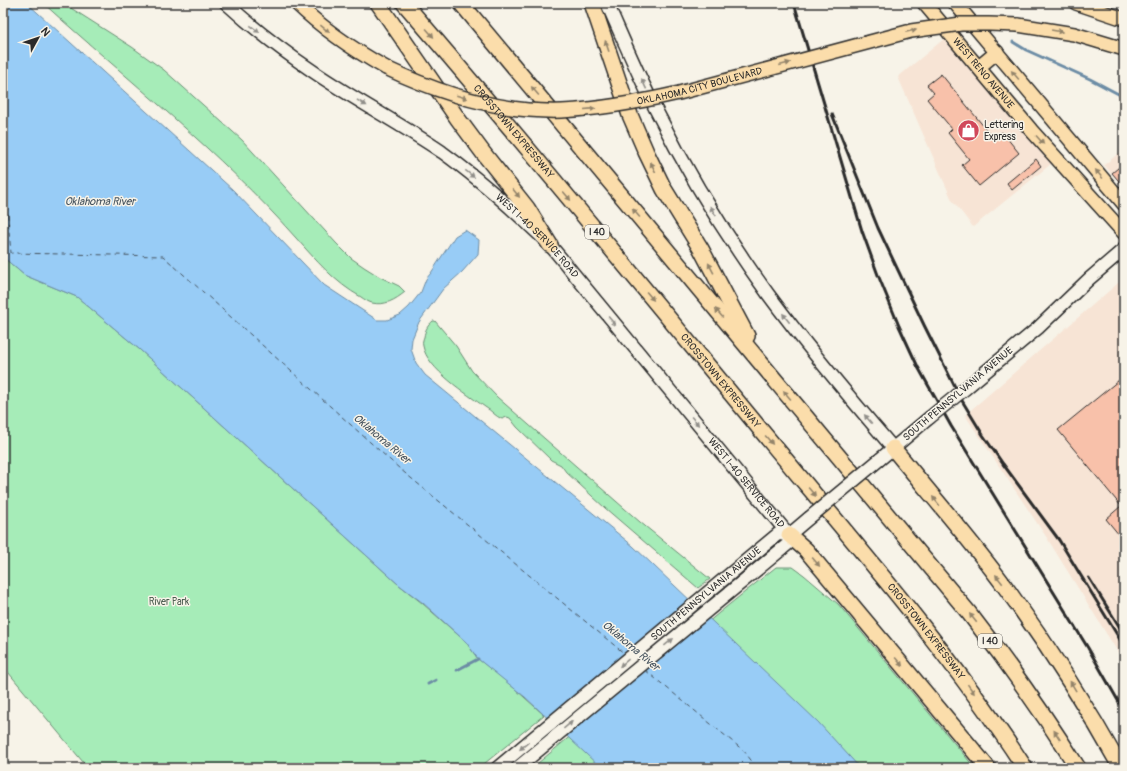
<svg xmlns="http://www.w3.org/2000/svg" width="1127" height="771" viewBox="0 0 1127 771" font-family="Pangolin,sans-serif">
<rect width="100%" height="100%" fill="#f7f3e8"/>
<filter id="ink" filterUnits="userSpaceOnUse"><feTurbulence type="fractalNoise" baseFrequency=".025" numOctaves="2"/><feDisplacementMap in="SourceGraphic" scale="8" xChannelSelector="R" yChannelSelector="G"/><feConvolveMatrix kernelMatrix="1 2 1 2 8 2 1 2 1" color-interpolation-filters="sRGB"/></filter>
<g filter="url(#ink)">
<!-- built -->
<g fill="#f7e4d5">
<path d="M 945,38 L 1051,164 L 973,227 L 952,200 L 898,77 Z"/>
<path d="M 1124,149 L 1124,187 L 1104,165 Z"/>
<path d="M 1124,278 L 1124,662 L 1047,538 L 965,415 Z"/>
</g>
<!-- green -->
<g fill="#a6ecb8" stroke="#688c72">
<path d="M 43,3 L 63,3 L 132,47 L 164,70 L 242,140 L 336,243 L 351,258 L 364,267 L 380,277 L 399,286 L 405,292 C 395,300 385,306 372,303 C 368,302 364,299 361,297 C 335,283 315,259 296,238 C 220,152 128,80 43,3 Z"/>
<path d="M 3,257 L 24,275 L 77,297 L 139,349 L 398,584 L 422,603 L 466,642 L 478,659 L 504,679 L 544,715 L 479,768 L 88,768 L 3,666 Z"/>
<path d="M 433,321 L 435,321 L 456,346 L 472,371 L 497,397 L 640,522 L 710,579 L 698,588 L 605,508 L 566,472 L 561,465 L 551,460 L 517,427 L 510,418 L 507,417 L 502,419 C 495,416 492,411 485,407 C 467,394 427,369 423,346 C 422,343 423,339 424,337 C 425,330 428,325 433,321 Z"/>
<path d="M 776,567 L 793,567 L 804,575 L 838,604 L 975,768 L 532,768 L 725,608 Z"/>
</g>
<!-- water -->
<path fill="#98ccf6" stroke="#6c8ca5" d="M 3,3 L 27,3 L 233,190 L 324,285 L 377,320 L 387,320 L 400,315 L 409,307 L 421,292 L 426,279 L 431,273 L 455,236 L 465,230 L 479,240 L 478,254 L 462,272 L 443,289 L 419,322 L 412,339 L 411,349 L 416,363 L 425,375 L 633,546 L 818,722 L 860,768 L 601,768 L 525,697 L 478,659 L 466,642 L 423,603 L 398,584 L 139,349 L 77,297 L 24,275 L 3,257 Z"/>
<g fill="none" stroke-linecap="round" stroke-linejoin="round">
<!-- stream -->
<g stroke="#6c8ca5" stroke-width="3">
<path d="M 1013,42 L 1026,50 L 1090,79 L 1124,97"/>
<path d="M 457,670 L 478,659"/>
<path d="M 428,684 L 436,680"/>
</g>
<!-- ferry -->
<g stroke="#46535e" stroke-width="1" stroke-dasharray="5 4" stroke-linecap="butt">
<path d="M 3,160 L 11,253 L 163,256 L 400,469 L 625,654"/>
<path d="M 645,670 L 744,751 L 757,768"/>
</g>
</g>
<!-- building -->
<g fill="#f8c1aa" stroke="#2b2b2b">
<path d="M 941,74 L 994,139 L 1002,132 L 1019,153 L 979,186 L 962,165 L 969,159 L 948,133 L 952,129 L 927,99 L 934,93 L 927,85 Z"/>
<path d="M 1036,159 L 1041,166 L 1012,190 L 1007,183 Z"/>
<path d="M 1124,163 L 1124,187 L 1112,173 Z"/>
<path d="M 1124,376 L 1124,541 L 1106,519 L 1121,506 L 1058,430 Z"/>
</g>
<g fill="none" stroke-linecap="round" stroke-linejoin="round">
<defs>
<g id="secondary">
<path id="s1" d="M 226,3 C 253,28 283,51 314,72 C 355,100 401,124 442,152 C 481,180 516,212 550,245 L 789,535"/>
<path d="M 607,3 C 623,39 638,75 656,110 C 688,174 726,236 768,294 C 807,347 850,398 893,448"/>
<path d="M 966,388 L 1038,328 L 1089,279 L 1124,249"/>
<path d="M 879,460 L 929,418"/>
<path id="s2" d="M 497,768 L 778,534 L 789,535 L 809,518"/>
<path d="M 517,768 L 788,544 L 789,535"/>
</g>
<g id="primary">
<path d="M 296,3 C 323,29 354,50 386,68"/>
<path id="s3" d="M 924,3 L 1031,130 L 1124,233"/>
<path d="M 955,3 L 1124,204"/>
<path d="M 1076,3 L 1124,19"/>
<path d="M 1018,25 L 1074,34 L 1124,49"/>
<path d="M 979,67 L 997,52"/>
</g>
<g id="motorway">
<path d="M 378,3 L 458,119 L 484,154 L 527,208 L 550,245"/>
<path id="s4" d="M 404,3 C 525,143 642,286 760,429 C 851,539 947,648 1025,768"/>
<path d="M 461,3 L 969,613 C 1008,663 1044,714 1078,768"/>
<path d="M 592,3 L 630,115 L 646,152 L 664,189 L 701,249 L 747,336"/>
<path d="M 893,448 C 931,495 971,540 1006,588 C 1048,646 1086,705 1121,768"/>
<path d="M 789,535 L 806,550 L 988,768"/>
</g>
</defs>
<!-- secondary casing -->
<use href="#secondary" stroke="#2b2b2b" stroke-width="15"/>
<!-- primary casing -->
<use href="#primary" stroke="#2b2b2b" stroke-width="16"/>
<!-- motorway casing -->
<use href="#motorway" stroke="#2b2b2b" stroke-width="18"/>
<!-- secondary -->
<use href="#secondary" stroke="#f7f3e8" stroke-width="12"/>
<!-- primary -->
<use href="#primary" stroke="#fbddab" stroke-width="13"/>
<!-- motorway -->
<use href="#motorway" stroke="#fbddab" stroke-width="15"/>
<!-- rail -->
<g stroke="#2b2b2b" stroke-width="3">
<path d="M 794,3 L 862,231 L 878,275 L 899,326 L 918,367 L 951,426 L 1088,648 L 1124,711"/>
<path d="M 832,114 L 878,228 L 924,325 L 961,399 L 983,435 L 1003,464 L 1059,540 L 1124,646"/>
<path d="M 1089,578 L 1124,634"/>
</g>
<defs>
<g id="secondary-bridge">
<path d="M 929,418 L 966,388"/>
<path d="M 809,518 L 879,460"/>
</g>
<g id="primary-bridge">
<path id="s5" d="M 386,68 C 441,94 501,113 562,111 C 602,109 640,102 679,93 L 911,31 L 961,24 L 989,24 L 1018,25"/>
</g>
</defs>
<!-- secondary-bridge casing -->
<use href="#secondary-bridge" stroke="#2b2b2b" stroke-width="15" stroke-linecap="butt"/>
<!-- primary-bridge casing -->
<use href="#primary-bridge" stroke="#2b2b2b" stroke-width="16" stroke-linecap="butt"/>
<!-- secondary-bridge -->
<use href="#secondary-bridge" stroke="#f7f3e8" stroke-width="12"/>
<!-- primary-bridge -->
<use href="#primary-bridge" stroke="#fbddab" stroke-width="13"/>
</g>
<!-- one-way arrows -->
<defs><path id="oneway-solid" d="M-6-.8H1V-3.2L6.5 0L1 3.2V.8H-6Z"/></defs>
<g fill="#918f8a">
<use href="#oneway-solid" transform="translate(255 29) rotate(38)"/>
<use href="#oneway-solid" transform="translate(644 84) rotate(-115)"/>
<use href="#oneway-solid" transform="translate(362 103) rotate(31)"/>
<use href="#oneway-solid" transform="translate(470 174) rotate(38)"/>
<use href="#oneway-solid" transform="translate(713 211) rotate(-122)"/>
<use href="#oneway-solid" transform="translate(786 318) rotate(-127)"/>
<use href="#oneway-solid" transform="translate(612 321) rotate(50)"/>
<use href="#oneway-solid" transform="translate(868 419) rotate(-130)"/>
<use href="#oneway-solid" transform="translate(695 421) rotate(50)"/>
<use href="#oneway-solid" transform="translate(669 642) rotate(-39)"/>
<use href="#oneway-solid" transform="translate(624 663) rotate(140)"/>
<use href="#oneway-solid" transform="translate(568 725) rotate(-40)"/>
<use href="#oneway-solid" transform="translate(524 746) rotate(140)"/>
</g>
<g fill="#93846b">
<use href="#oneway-solid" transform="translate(325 29) rotate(39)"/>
<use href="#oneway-solid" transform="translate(911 31) rotate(-12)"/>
<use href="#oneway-solid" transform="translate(1057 31) rotate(10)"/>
<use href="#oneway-solid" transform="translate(430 33) rotate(49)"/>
<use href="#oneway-solid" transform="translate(607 46) rotate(-109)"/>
<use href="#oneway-solid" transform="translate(785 64) rotate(-15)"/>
<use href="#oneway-solid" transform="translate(1015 75) rotate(-130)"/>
<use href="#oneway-solid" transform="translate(535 91) rotate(-130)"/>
<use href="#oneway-solid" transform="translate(462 97) rotate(16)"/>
<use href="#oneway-solid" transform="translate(590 109) rotate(-5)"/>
<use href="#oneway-solid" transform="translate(1040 140) rotate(48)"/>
<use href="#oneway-solid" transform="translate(653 167) rotate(-116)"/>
<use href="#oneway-solid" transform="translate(1099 174) rotate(-130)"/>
<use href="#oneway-solid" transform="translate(516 193) rotate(51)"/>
<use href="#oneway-solid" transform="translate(567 196) rotate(50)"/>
<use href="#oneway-solid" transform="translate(636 213) rotate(-130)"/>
<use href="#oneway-solid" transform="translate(711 268) rotate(-118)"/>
<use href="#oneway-solid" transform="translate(650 296) rotate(50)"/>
<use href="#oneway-solid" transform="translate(719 313) rotate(-130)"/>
<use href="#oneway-solid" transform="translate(787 395) rotate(-130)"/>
<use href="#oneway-solid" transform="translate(769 440) rotate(50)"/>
<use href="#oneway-solid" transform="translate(812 492) rotate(50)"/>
<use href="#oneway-solid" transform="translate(936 501) rotate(-129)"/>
<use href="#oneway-solid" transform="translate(816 562) rotate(50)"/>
<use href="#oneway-solid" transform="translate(999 579) rotate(-128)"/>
<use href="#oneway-solid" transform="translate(973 618) rotate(-128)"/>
<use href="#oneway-solid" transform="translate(899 662) rotate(50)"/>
<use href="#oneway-solid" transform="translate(1073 686) rotate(-121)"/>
<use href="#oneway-solid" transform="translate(971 689) rotate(54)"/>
<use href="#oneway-solid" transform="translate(1057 735) rotate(-123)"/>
</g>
</g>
<!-- icons -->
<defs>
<symbol id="shop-disc" viewBox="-11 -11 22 22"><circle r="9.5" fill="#d1495b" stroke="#f7f3e8"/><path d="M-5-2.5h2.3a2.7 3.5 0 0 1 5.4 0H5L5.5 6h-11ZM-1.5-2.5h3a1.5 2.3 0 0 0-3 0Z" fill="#fff"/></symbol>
</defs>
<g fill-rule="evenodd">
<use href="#shop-disc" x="956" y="118" width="25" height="25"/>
</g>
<g text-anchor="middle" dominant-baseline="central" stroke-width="3" stroke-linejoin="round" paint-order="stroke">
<!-- shield labels -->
<g fill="#f7f3e8" stroke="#686764" stroke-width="1">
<rect x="585" y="225" width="24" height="14" rx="3"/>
<rect x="978" y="634" width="24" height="14" rx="3"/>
</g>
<g font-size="9" font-weight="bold" fill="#2b2b2b">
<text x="597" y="232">I 40</text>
<text x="990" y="641">I 40</text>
</g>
<!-- street labels -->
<g font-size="10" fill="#2b2b2b" stroke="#f7f3e8">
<text stroke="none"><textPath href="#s3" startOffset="92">WEST RENO AVENUE</textPath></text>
<text stroke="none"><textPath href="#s5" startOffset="323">OKLAHOMA CITY BOULEVARD</textPath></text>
<text stroke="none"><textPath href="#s4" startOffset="169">CROSSTOWN EXPRESSWAY</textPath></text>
<text stroke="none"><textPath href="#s1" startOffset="390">WEST I-40 SERVICE ROAD</textPath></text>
<text stroke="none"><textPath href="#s4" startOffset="493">CROSSTOWN EXPRESSWAY</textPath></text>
<text transform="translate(958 394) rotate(-40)">SOUTH PENNSYLVANIA AVENUE</text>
<text stroke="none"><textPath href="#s1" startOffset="714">WEST I-40 SERVICE ROAD</textPath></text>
<text stroke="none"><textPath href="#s2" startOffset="272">SOUTH PENNSYLVANIA AVENUE</textPath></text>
<text stroke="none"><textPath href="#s4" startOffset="817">CROSSTOWN EXPRESSWAY</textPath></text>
</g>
<!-- poi labels -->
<g font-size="10" fill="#2b2b2b" stroke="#f7f3e8" text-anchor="start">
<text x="984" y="125">Lettering<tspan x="984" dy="12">Express</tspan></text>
</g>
<!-- park labels -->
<g font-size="10" fill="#4a5b4e" stroke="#f7f3e8">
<text x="169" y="602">River Park</text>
</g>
<!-- water labels -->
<g font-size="11" font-style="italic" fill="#46535e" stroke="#f7f3e8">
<text x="100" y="201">Oklahoma River</text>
<text transform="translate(382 439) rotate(40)">Oklahoma River</text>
<text transform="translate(631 646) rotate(40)">Oklahoma River</text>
</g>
</g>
<!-- margin -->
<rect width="1127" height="771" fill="none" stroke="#f7f3e8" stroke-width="16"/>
<rect x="8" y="8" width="1111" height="755" fill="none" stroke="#2b2b2b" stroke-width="1.5" filter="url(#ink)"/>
<!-- north arrow -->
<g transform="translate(38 38) rotate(50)" stroke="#f7f3e8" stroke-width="3" paint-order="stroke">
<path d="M0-3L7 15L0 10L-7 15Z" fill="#2b2b2b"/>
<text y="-6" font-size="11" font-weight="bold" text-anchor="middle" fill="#2b2b2b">N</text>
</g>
</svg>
